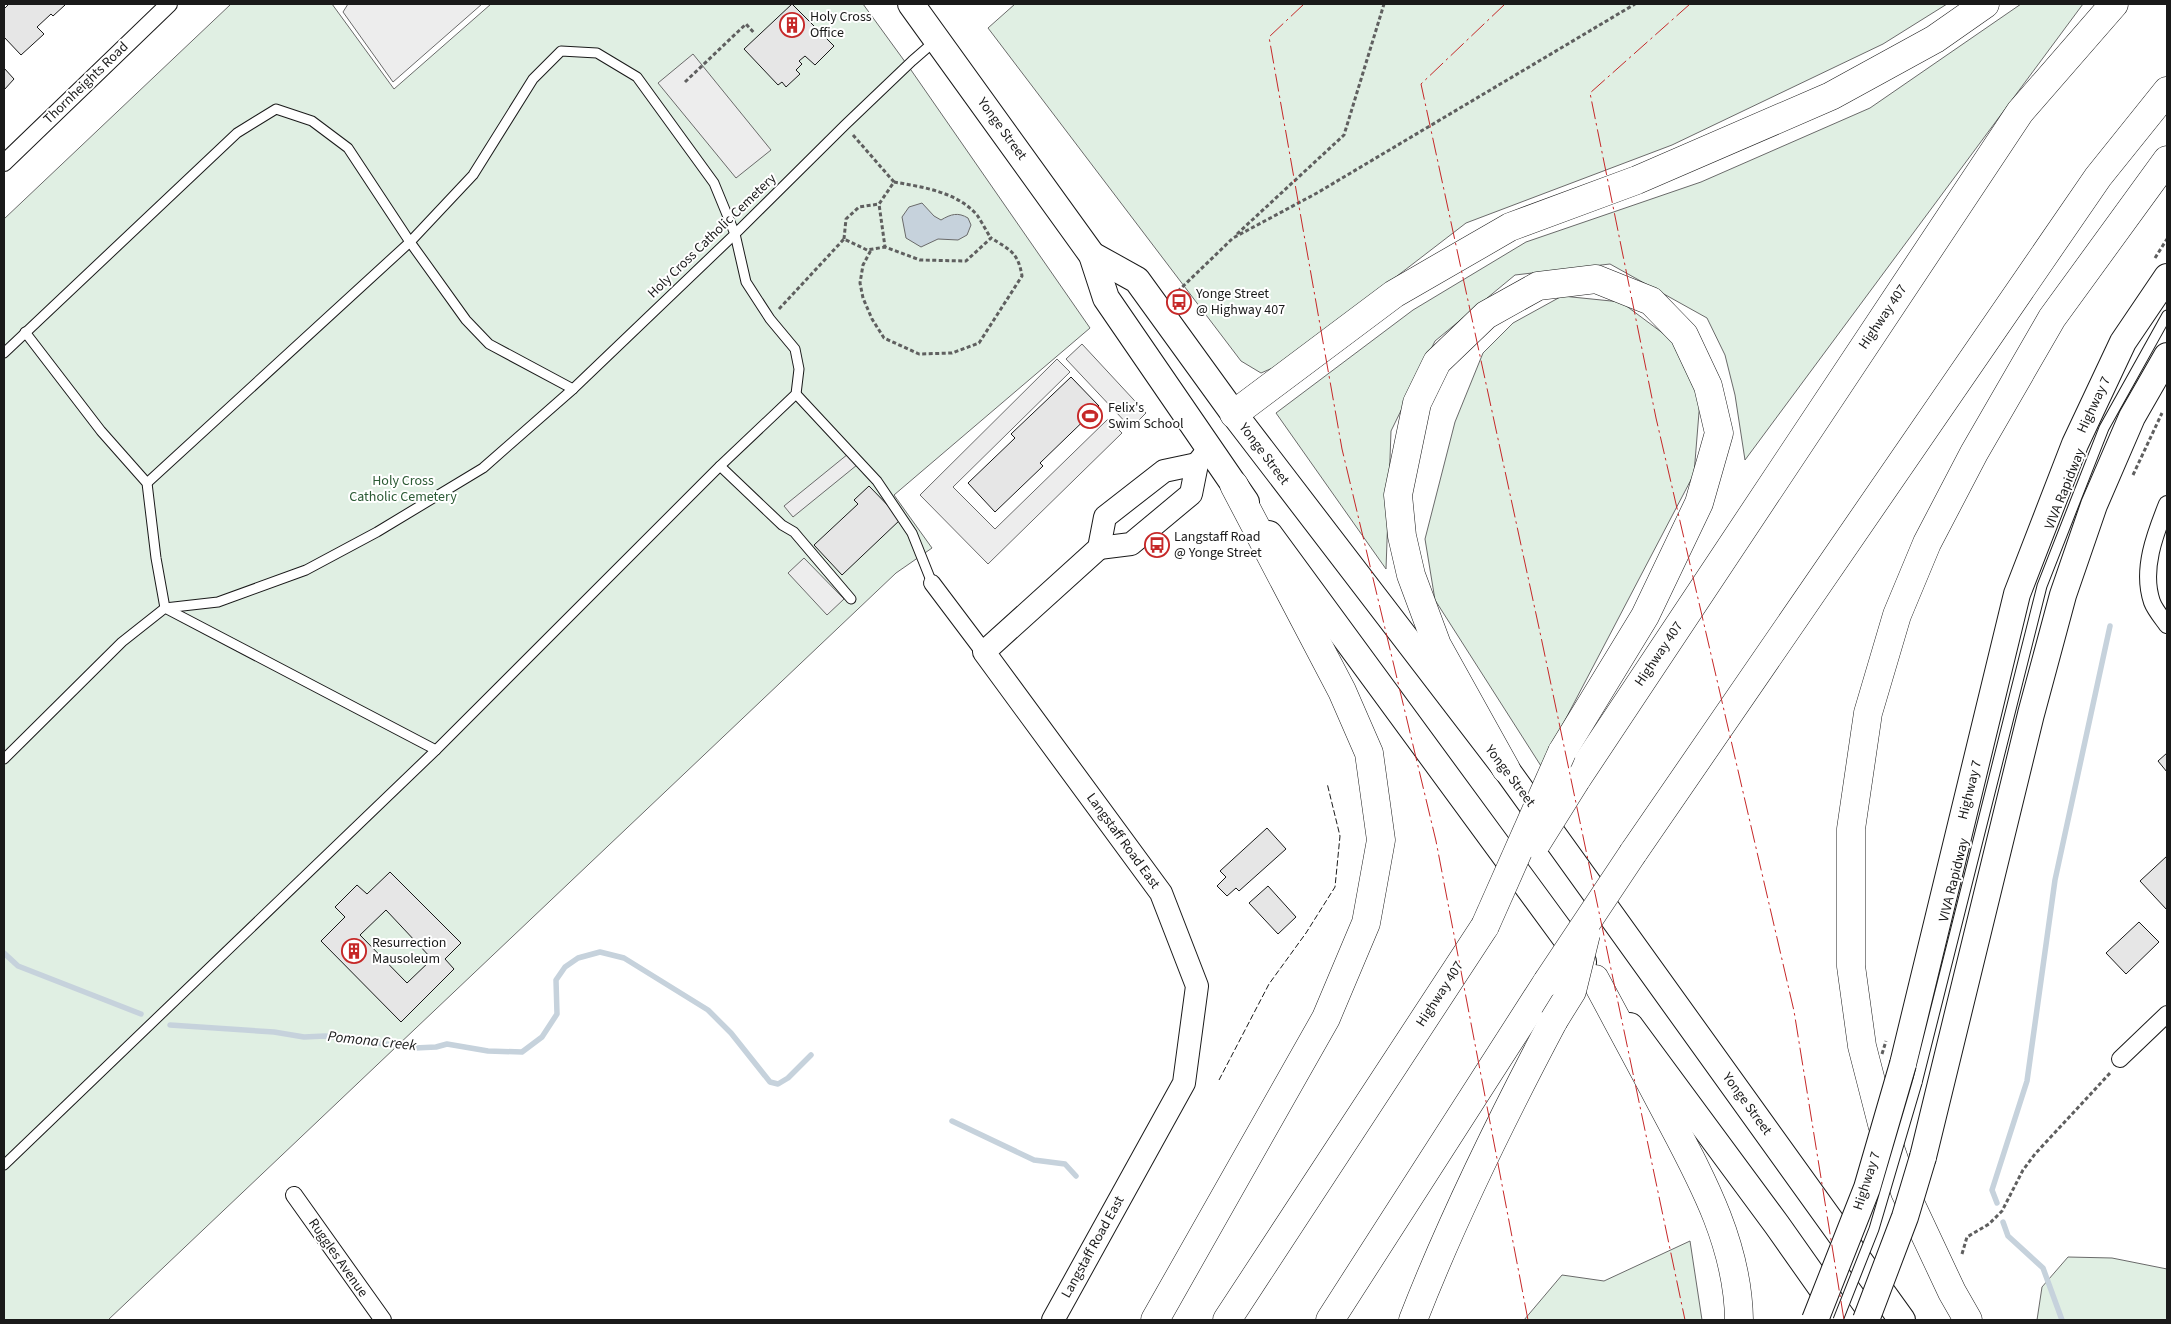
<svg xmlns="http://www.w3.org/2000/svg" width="2171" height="1324" viewBox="0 0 2171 1324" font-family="'Source Sans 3',sans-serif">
<rect width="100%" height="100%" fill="#fff"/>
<!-- green -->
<g fill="#e0efe3" stroke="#6a6a6a">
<path d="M 231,4 L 332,4 L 394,89 L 491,4 L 863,4 L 911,70 L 1090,328 L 894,495 L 932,548 L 896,573 L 108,1320 L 4,1320 L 4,219 Z"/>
<path d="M 1015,4 L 1947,4 L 1883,44 L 1672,145 L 1466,223 L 1284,363 L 1261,373 L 1241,361 L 988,28 Z"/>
<path d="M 2021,4 L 2083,4 L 1745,460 L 1735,395 L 1725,355 L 1707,318 L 1610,264 L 1515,275 L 1435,341 L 1391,431 L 1386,569 L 1276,413 L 1413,310 L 1526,242 L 1701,182 L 1870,108 Z"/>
<path d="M 1562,296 L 1621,302 L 1672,340 L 1700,400 L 1694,474 L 1541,766 L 1435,600 L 1425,539 L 1455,422 L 1483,353 L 1513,323 Z"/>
<path d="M 1690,1241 L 1702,1320 L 1524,1320 L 1562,1275 L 1604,1281 Z"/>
<path d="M 2068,1257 L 2112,1258 L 2167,1269 L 2167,1320 L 2037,1320 L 2042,1287 Z"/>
</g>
<!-- parking -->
<g fill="#ededed" stroke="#6a6a6a">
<path d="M 348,4 L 482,4 L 393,82 L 343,12 Z"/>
<path d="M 693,54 L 771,150 L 736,178 L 658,83 Z"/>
<path d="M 1082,344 L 1146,413 L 1131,428 L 1066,359 Z"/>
<path d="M 1057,359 L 1070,372 L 953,487 L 995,529 L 1108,419 L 1122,433 L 988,564 L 920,495 Z"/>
<path d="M 848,454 L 857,465 L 793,517 L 784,506 Z"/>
<path d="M 804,558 L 844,599 L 827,615 L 788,573 Z"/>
</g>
<!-- water -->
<path fill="#c6d2dc" stroke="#6a6a6a" d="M 922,203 L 934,216 L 941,220 C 951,214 958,212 968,218 L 971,225 L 967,235 L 958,240 L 938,239 L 921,247 L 906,238 L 902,217 L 909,207 Z"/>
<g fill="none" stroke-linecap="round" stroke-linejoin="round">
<!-- stream -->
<g stroke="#c6d2dc" stroke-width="5.5">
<path d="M 4,953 L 18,966 L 141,1014"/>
<path d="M 170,1025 L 274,1032 L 304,1037 L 325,1036 L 415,1048 L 436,1047 L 447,1044 L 488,1051 L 522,1052 L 542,1037 L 557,1014 L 556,980 L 565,967 L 578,958 L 600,952 L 624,958 L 708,1010 L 731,1033 L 770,1082 L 778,1084 L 788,1078 L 811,1055"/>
<path d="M 952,1121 L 1034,1160 L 1065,1164 L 1076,1176"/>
<path d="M 1997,1203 L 1992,1190 L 2027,1081 L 2055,880 L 2110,626"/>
<path d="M 2003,1222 L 2008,1236 L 2043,1268 L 2062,1320"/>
</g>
</g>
<!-- building -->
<g fill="#e6e6e6" stroke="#1a1a1a" fill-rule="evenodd">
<path d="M 9,4 L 64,4 L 65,5 L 53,16 L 51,14 L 37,27 L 44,34 L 21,55 L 4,37 L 4,9 Z"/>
<path d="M 792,4 L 834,46 L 815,65 L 805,56 L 799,61 L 802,64 L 796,70 L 800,74 L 786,87 L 782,82 L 778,85 L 744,49 Z"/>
<path d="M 4,68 L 14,79 L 4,90 Z"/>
<path d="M 1071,377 L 1099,406 L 1040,463 L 1043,466 L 995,512 L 968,483 L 1015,438 L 1011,434 Z"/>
<path d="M 869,486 L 901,519 L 842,575 L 814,545 L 858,504 L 854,500 Z"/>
<path d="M 2167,753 L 2167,772 L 2158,761 Z"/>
<path d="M 1267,828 L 1286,849 L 1239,891 L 1236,888 L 1227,896 L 1217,886 L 1226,877 L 1220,871 Z"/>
<path d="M 2167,856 L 2167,910 L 2140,881 Z"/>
<path d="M 390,872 L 461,943 L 445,959 L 454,969 L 401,1022 L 321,941 L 345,917 L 335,907 L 357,885 L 367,894 ZM 386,910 L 432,959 L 407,983 L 360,935 Z"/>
<path d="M 1268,886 L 1296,917 L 1278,934 L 1249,903 Z"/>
<path d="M 2139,922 L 2159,942 L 2126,974 L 2106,953 Z"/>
</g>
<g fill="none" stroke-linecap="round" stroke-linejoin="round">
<defs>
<g id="lane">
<path d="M 25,332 L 101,431 L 147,483 L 156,558 L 165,608 L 436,750"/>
<path d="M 4,353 L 237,133 L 276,109 L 312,121 L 348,148 L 410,242 L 466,320 L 489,344 L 573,389"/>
<path d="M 796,394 L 877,481 L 912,533 L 932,583"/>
<path d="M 720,466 L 782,525 L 794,532 L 851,599"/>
<path d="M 4,759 L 122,642 L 165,608 L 218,602 L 306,570 L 377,532 L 483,468 L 573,389 L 735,234 L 845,125 L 912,61 L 935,41"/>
<path d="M 1917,1083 L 2042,586 L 2104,428 L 2167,315"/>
<path d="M 4,1165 L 436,750 L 720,466 L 796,394 L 799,369 L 795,349 L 770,319 L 746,282 L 735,234 L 714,183 L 637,77 L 597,53 L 561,51 L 533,79 L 473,175 L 410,242 L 147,483"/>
</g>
<g id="street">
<path d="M 4,163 L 169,4"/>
<path d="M 2167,504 C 2155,534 2141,570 2152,602 C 2155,610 2162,618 2167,625"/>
<path d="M 932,583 L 984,652"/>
<path d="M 2120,1059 L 2167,1014"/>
<path d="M 294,1195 L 383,1320"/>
</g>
<g id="secondary">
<path d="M 1099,548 L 1131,544 L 1191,494 L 1197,464 L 1205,454"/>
<path d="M 1053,1320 L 1184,1083 L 1197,986 L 1161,893 L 984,652 L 1099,548 L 1105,517 L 1164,471 L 1197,464"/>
</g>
<g id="primary">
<path d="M 911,4 L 1092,255 L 1106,298 L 1246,502"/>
<path d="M 1092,255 L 1137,280 L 1234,414 L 1506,769 L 1902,1320"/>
<path d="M 1269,534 L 1583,962"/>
<path d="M 1630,1026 L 1777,1225 L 1844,1320"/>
<path d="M 1903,1064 L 2017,594 L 2075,444 L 2123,342 L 2167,277"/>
<path d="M 1923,1157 L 2031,714 L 2063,595 L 2094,505 L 2132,417 L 2167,356"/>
</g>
<g id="highway">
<path d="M 1234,414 L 1394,294 L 1510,227 L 1637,180 L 1831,96 L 1935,39 L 1985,4"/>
<path d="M 1506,769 L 1437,645 L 1411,575 L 1402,536 L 1398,495 L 1417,403 L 1437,362 L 1486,315 L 1538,286 L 1596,279 L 1651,301 L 1684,335 L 1708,386 L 1719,433 L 1699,503 L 1645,616 L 1562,752"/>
<path d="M 1576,780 L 2020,112 L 2114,4"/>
<path d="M 1633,853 L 2098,177 L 2167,91"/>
<path d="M 1595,979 C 1618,1022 1642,1066 1665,1110 C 1700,1176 1738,1243 1739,1320"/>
<path d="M 1155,1320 L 1326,1018 L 1366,923 L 1381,840 L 1369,753 L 1342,691 L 1234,485"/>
<path d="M 1227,1320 L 1485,926"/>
<path d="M 1330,1320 L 1547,982"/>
<path d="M 1413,1320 C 1453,1217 1502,1118 1554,1020"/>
<path d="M 1968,1320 L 1952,1292 L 1905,1192 L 1882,1124 L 1862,1046 L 1851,966 L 1851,829 L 1868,713 L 1897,615 L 1927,543 L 1974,453 L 2052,318 L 2167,160"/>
</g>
</defs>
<!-- lane casing -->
<use href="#lane" stroke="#1a1a1a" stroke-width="11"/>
<!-- street casing -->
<use href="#street" stroke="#1a1a1a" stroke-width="18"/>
<!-- secondary casing -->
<use href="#secondary" stroke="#1a1a1a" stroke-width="24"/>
<!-- primary casing -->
<use href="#primary" stroke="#1a1a1a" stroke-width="28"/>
<!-- highway casing -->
<use href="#highway" stroke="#1a1a1a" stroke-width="29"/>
<!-- path -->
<g stroke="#5f5f5f" stroke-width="3" stroke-dasharray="4 2.5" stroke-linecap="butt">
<path d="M 685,82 L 746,24 L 755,34"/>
<path d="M 853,135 L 894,182 L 879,204 L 885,247 L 920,260 L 966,261 L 991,238 C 1010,250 1018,252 1022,276 L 979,343 L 952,353 L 919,354 L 884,338 L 872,319 L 863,298 L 860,283 L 863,265 L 871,250"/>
<path d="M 894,182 C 923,187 957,192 977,215 C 982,222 986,231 991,238"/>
<path d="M 1237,234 L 1344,135 L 1384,4"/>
<path d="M 844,239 L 846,219 L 859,207 L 879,204"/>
<path d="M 2155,258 L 2167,239"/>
<path d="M 1173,296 L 1233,238 L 1317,193 L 1635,4"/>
<path d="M 779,309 L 844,239 L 867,250 L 885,247"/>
<path d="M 2133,475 L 2162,413"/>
<path d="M 1962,1254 L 1967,1237 L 1989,1224 L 2002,1211 L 2023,1170 L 2035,1154 L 2111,1072"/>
</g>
<!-- lane -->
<use href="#lane" stroke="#fff" stroke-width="9"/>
<!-- street -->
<use href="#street" stroke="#fff" stroke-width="16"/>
<!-- secondary -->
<use href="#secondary" stroke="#fff" stroke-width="22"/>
<!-- primary -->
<use href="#primary" stroke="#fff" stroke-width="26"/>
<!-- highway -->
<use href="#highway" stroke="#fff" stroke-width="28"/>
<defs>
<path id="lane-bridge" d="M 1838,1320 L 1874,1229 L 1917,1083"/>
<g id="primary-bridge">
<path d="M 1815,1320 L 1867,1188 L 1903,1064"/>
<path d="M 1866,1320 L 1905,1217 L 1923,1157"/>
</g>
<g id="highway-bridge">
<path d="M 1536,844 L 1576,780"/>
<path d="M 1485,926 L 1562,752"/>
<path d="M 1547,982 L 1633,853"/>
<path d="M 1554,1020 L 1572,991 L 1586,934"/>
</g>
</defs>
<!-- lane-bridge casing -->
<use href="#lane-bridge" stroke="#1a1a1a" stroke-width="11" stroke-linecap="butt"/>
<!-- primary-bridge casing -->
<use href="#primary-bridge" stroke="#1a1a1a" stroke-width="28" stroke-linecap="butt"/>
<!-- highway-bridge casing -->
<use href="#highway-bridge" stroke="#1a1a1a" stroke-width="29" stroke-linecap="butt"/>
<!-- path-bridge -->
<path stroke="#5f5f5f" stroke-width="3" stroke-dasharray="4 2.5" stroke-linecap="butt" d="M 1882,1054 L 1886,1041"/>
<!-- lane-bridge -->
<use href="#lane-bridge" stroke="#fff" stroke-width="9"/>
<!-- primary-bridge -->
<use href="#primary-bridge" stroke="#fff" stroke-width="26"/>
<!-- highway-bridge -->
<use href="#highway-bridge" stroke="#fff" stroke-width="28"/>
<!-- fence -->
<path stroke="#1a1a1a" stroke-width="1" stroke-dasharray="6 2.5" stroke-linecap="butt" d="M 1219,1080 L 1269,984 L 1306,933 L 1335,887 L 1340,836 L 1327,783"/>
<!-- power -->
<g stroke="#c62828" stroke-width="1" stroke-dasharray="18 4 2.5 4" stroke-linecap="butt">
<path d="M 1304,4 L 1269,37 L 1342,449 L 1436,841 L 1528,1320"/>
<path d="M 1505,4 L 1421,84 L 1541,637 L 1685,1320"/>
<path d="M 1690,4 L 1590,93 L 1656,418 L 1794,1011 L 1844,1320"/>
</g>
</g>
<!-- icons -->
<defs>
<symbol id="building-ring" viewBox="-11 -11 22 22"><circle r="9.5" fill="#fff" stroke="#c62828" stroke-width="1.5"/><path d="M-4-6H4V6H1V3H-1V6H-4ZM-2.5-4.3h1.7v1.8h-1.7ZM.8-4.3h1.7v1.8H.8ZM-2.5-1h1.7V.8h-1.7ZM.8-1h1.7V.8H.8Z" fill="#c62828"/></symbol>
<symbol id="bus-ring" viewBox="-11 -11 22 22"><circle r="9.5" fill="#fff" stroke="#c62828" stroke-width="1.5"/><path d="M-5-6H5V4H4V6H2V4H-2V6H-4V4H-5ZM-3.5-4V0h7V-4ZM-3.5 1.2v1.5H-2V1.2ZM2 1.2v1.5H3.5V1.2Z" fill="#c62828"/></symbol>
<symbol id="stadium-ring" viewBox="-11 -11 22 22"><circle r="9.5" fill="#fff" stroke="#c62828" stroke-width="1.5"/><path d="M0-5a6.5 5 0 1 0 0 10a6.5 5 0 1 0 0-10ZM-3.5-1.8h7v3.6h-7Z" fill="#c62828"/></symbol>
</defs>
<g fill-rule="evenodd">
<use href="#building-ring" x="778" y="11" width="28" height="28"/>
<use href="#bus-ring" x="1165" y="288" width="28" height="28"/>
<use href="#stadium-ring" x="1076" y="402" width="28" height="28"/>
<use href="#bus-ring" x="1143" y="531" width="28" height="28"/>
<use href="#building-ring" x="340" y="937" width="28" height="28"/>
</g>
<g text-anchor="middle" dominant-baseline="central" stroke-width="4" stroke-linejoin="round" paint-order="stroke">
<!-- poi labels -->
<g font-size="14" fill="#1a1a1a" stroke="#fff" text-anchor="start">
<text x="810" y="17">Holy Cross<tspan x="810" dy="16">Office</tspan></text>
<text x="1196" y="294">Yonge Street<tspan x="1196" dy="16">@ Highway 407</tspan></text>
<text x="1108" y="408">Felix's<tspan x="1108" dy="16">Swim School</tspan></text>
<text x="1174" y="537">Langstaff Road<tspan x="1174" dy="16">@ Yonge Street</tspan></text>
<text x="372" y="943">Resurrection<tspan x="372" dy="16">Mausoleum</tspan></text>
</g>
<!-- street labels -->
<g font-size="14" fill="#1a1a1a" stroke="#fff">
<text transform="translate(86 83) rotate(-44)">Thornheights Road</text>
<text transform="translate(1002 129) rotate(54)">Yonge Street</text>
<text transform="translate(712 236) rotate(-44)">Holy Cross Catholic Cemetery</text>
<text transform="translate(1883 317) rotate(-56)">Highway 407</text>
<text transform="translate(2094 405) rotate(-65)">Highway 7</text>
<text transform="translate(1264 454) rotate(53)">Yonge Street</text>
<text transform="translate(2065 489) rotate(-68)">VIVA Rapidway</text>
<text transform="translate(1659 654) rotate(-56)">Highway 407</text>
<text transform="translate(1510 776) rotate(53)">Yonge Street</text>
<text transform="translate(1970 790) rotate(-76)">Highway 7</text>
<text transform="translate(1123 841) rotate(54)">Langstaff Road East</text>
<text transform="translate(1954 880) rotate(-76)">VIVA Rapidway</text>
<text transform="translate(1440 994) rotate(-57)">Highway 407</text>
<text transform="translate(1747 1104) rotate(54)">Yonge Street</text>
<text transform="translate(1867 1181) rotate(-72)">Highway 7</text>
<text transform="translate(1093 1247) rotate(-61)">Langstaff Road East</text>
<text transform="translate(338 1258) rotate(55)">Ruggles Avenue</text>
</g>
<!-- park labels -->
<g font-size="14" fill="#2b5a34" stroke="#fff">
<text x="403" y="481">Holy Cross<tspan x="403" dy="16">Catholic Cemetery</tspan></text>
</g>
<!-- water labels -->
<g font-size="15" font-style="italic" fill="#1a1a1a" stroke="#fff">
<text transform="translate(372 1041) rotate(6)">Pomona Creek</text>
</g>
</g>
<!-- border -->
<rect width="2171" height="1324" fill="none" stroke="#1a1a1a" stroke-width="10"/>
</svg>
